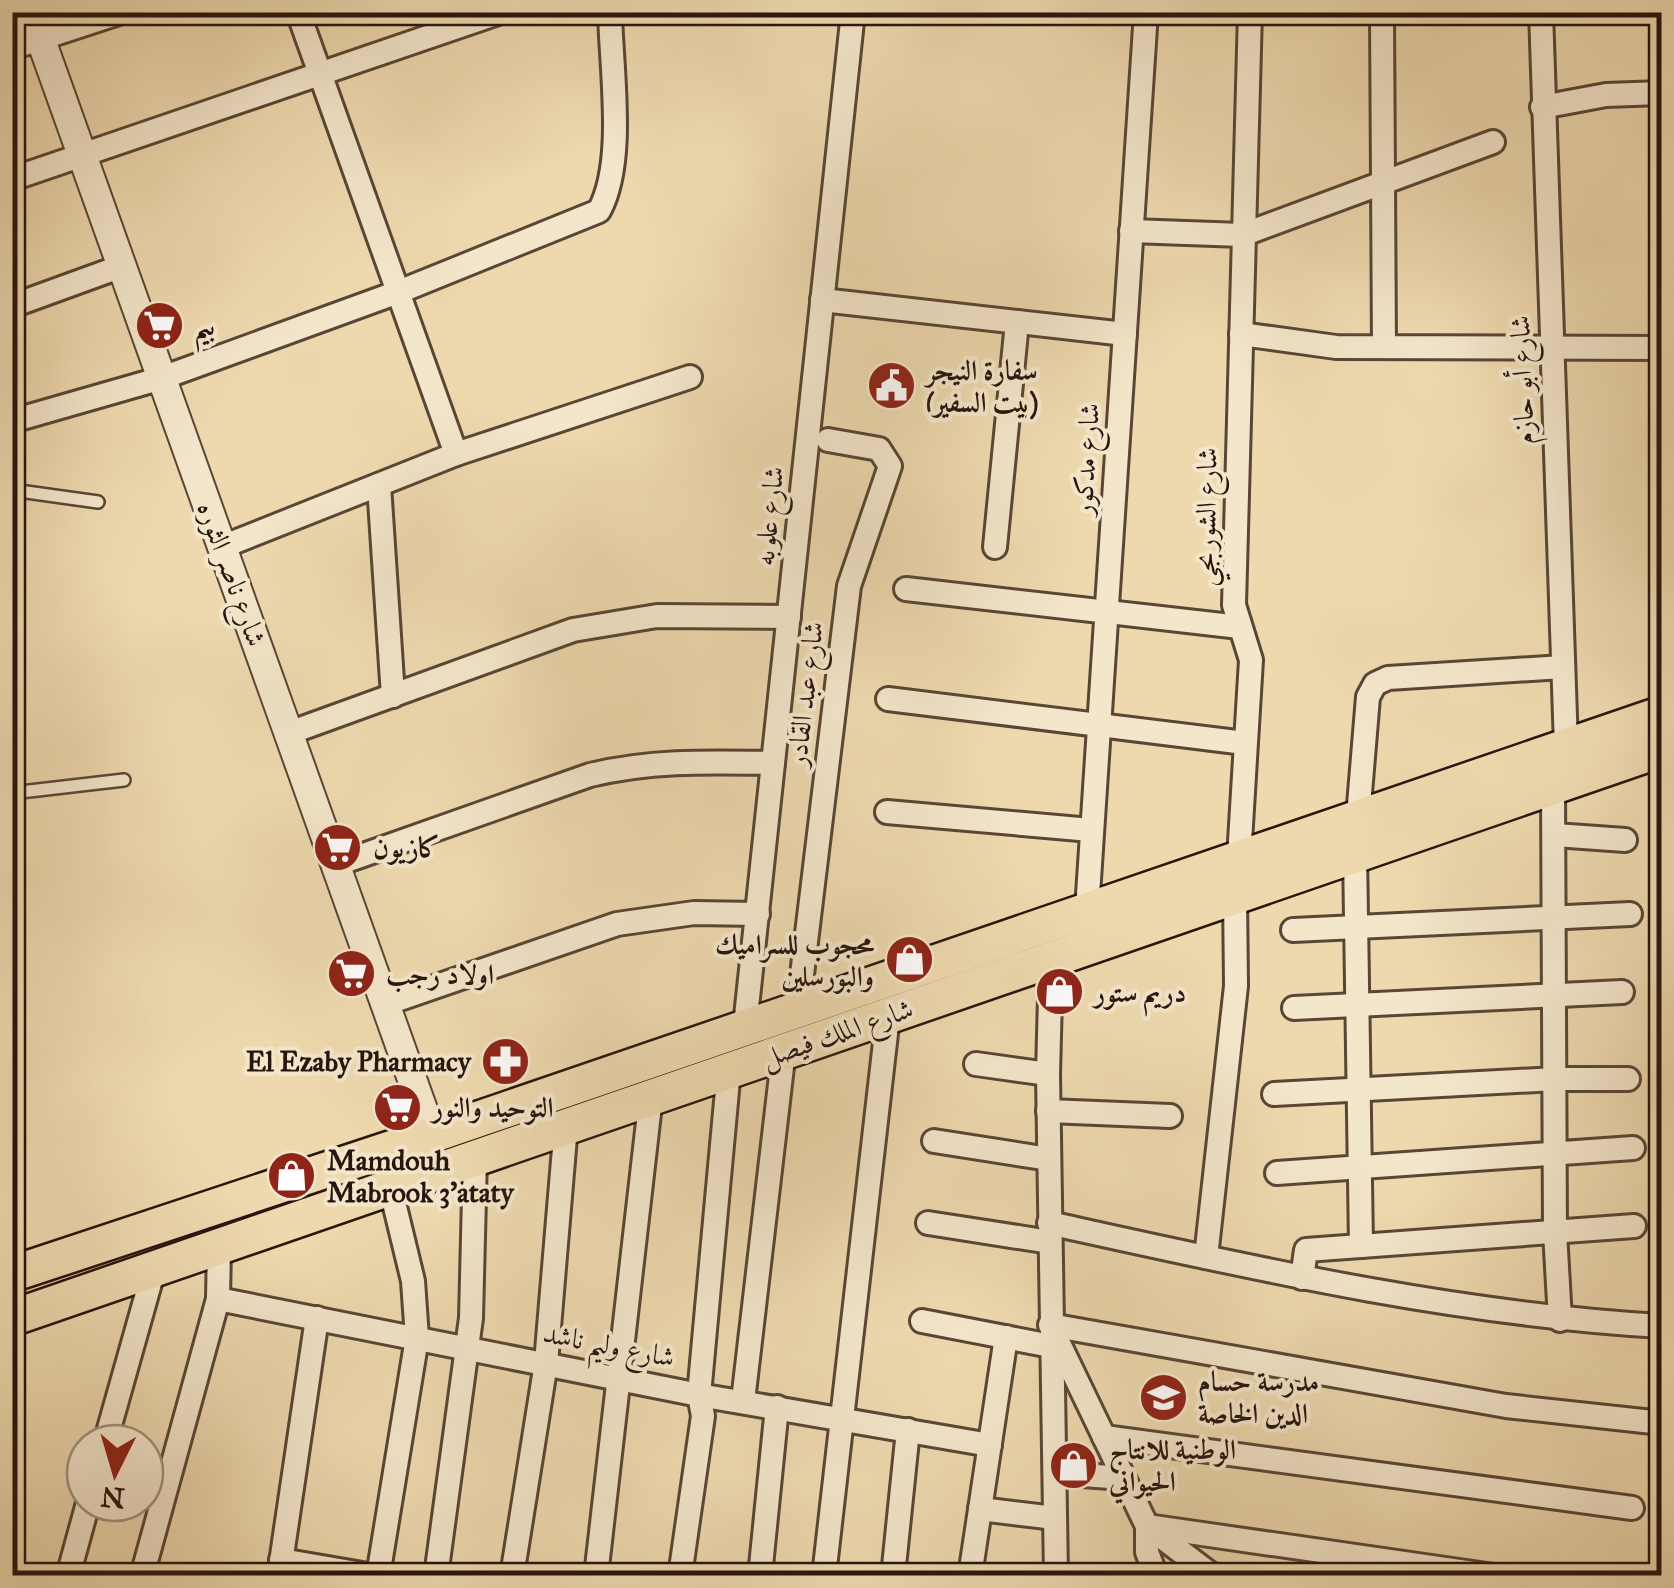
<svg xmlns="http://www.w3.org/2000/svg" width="1674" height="1588" viewBox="0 0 1674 1588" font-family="'IM FELL Great Primer',Amiri,serif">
<rect width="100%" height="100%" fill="#eed9af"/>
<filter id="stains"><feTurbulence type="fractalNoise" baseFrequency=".002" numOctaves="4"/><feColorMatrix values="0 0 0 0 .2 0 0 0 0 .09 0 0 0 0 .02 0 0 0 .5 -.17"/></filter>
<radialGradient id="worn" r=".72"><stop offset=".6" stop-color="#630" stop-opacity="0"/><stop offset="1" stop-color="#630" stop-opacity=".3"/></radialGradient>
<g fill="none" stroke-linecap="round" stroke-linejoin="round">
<defs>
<g id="service">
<path d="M 12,490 L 98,502"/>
<path d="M 12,793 L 124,780"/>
</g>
<g id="minor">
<path d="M 298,12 L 456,454"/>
<path d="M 1382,12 L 1384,347"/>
<path d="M 1541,12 L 1566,746"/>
<path d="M 12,48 L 122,12"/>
<path d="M 1542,107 L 1606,95 L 1662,93"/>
<path d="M 12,179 L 501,12"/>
<path d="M 1131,231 L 1242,235 L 1493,142"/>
<path d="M 822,300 L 1125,334"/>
<path d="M 12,306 L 122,266"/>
<path d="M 1241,334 L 1336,347 L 1662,348"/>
<path d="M 12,421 L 162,378 L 401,291 L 599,211 C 626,162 611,69 610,12"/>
<path d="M 379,485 L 393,696"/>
<path d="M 222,547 L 456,454 L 690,377"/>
<path d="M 995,547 L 1017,322"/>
<path d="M 906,589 L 1240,627"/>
<path d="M 888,699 L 1245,743"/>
<path d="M 289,733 L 573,630 L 657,616 L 789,617"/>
<path d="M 1553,786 L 1555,1232 L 1560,1320"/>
<path d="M 887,812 L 1091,830"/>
<path d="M 1358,817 L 1368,697 L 1375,684 L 1388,678 L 1563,667"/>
<path d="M 1555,835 L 1625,840"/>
<path d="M 1355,852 L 1361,1246"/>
<path d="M 1239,858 L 1251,660 L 1234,605 L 1250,12"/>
<path d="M 335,865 L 590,775 C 652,760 710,762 773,763"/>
<path d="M 1087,910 L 1146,12"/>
<path d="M 1293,930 L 1630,914"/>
<path d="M 1051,959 L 1048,1074 L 1056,1576"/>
<path d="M 385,1004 L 617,924 L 694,913 L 758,914"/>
<path d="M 798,1008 L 849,586 L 890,466 L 879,449 L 828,440"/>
<path d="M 1294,1008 L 1622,992"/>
<path d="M 745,1026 L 853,12"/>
<path d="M 976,1064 L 1048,1074"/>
<path d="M 1274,1094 L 1556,1079 L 1628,1079"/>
<path d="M 1048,1111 L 1170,1116"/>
<path d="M 934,1141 L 1049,1159"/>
<path d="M 1277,1173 L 1633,1148"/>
<path d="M 928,1223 L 1050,1242"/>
<path d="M 1049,1223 C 1253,1268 1453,1314 1662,1326"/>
<path d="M 1206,1257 L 1236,986 L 1235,895"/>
<path d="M 1302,1278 L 1306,1250 L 1634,1226"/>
<path d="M 218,1299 L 699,1395 L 990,1445"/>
<path d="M 922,1321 L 1051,1346"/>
<path d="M 1050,1325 L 1506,1406 L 1662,1423"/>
<path d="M 1054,1333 L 1147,1526 L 1213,1576"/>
<path d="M 743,1401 L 784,1050"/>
<path d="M 1104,1437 L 1632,1508"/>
<path d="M 105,1443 L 154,1269"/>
<path d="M 1055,1473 L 1124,1478"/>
<path d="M 980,1509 L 1055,1518"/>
<path d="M 281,1560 L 374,1576"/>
<path d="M 68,1576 L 88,1503"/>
<path d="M 142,1576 L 218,1299 L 219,1246"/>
<path d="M 279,1576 L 317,1318"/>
<path d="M 378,1576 L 417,1338 L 413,1281 L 390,1186"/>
<path d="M 436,1576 L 471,1318 L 475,1157"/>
<path d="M 512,1576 L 546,1363 L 566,1125"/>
<path d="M 596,1576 L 651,1096"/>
<path d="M 680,1576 L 703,1416 L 699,1395 L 729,1069"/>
<path d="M 760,1576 L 777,1407"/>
<path d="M 824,1576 L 888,1016"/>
<path d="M 893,1576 L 908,1430"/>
<path d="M 970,1576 L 1006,1337"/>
<path d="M 1156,1576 L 1147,1552 L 1147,1526 L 1494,1576"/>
</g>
<path id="tertiary" d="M 31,12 L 432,1135"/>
<g id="primary">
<path d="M 12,1274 L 432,1135 L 1662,714"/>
<path d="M 12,1318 L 1662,749"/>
</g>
</defs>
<!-- service casing -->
<use href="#service" stroke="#594636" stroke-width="16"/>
<!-- minor casing -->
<use href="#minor" stroke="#594636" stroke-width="28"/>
<!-- tertiary casing -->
<use href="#tertiary" stroke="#594636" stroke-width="32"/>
<!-- primary casing -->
<use href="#primary" stroke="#27150e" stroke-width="40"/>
<!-- service -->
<use href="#service" stroke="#f4e6cb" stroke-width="11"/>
<!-- minor -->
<use href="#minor" stroke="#f4e6cb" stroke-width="22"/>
<!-- tertiary -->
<use href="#tertiary" stroke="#f4e6cb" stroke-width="28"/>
<!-- primary -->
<use href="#primary" stroke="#eed9af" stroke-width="35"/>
</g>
<!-- icons -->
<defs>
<symbol id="supermarket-disc" viewBox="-11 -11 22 22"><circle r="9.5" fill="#8f2418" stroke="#f4e6cb"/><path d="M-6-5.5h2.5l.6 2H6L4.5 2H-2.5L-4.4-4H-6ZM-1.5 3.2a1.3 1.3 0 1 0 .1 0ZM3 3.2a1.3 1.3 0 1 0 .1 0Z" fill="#fff"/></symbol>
<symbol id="civic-disc" viewBox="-11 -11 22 22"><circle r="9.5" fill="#8f2418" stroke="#f4e6cb"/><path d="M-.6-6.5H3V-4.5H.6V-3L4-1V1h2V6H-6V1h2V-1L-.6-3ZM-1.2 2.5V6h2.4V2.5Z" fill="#fff"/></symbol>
<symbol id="shop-disc" viewBox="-11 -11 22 22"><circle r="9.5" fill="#8f2418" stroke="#f4e6cb"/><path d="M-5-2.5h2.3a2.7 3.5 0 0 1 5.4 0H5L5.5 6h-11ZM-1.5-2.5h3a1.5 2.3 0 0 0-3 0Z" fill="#fff"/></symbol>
<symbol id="pharmacy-disc" viewBox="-11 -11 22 22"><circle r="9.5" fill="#8f2418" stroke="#f4e6cb"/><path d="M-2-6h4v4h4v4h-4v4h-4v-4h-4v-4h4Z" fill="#fff"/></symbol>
<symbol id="school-disc" viewBox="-11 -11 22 22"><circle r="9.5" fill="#8f2418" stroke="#f4e6cb"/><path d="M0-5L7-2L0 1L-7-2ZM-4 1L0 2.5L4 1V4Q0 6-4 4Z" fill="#fff"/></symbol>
</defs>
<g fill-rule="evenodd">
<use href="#supermarket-disc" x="132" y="298" width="55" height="55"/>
<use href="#civic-disc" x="864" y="358" width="55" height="55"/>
<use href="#supermarket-disc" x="310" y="820" width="55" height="55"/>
<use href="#shop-disc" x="882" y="932" width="55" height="55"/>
<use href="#supermarket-disc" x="324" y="946" width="55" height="55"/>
<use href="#shop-disc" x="1032" y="964" width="55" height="55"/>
<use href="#pharmacy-disc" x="478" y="1034" width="55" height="55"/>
<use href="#supermarket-disc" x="370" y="1080" width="55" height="55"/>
<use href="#shop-disc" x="264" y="1148" width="55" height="55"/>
<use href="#school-disc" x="1136" y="1370" width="55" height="55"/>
<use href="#shop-disc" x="1046" y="1438" width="55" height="55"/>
</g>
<g text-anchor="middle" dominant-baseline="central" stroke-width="8" stroke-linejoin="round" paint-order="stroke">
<!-- poi labels -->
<g font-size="28" font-weight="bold" fill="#27150e" stroke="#f4e6cb" text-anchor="start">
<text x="194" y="325">بيم</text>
<text x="926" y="370">سفارة النيجر<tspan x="926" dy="32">(بيت السفير)</tspan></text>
<text x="373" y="847">كازيون</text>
<text x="874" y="944" text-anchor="end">محجوب للسراميك<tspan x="874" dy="32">والبورسلين</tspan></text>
<text x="386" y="974">اولاد رجب</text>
<text x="1094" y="992">دريم ستور</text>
<text x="471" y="1061" text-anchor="end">El Ezaby Pharmacy</text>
<text x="432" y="1107">التوحيد والنور</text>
<text x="327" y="1160">Mamdouh<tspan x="327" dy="32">Mabrook 3'ataty</tspan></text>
<text x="1198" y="1381">مدرسة حسام<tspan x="1198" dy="32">الدين الخاصة</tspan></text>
<text x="1109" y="1449">الوطنية للانتاج<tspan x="1109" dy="32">الحيواني</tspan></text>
</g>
<!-- street labels -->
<g font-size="28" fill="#27150e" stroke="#f4e6cb">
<text transform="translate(1522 380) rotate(-92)">شارع أبو حازم</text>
<text transform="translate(1086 459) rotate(-86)">شارع مدكور</text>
<text transform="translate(769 516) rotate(-84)">شارع علوبه</text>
<text transform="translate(1206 517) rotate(-89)">شارع الشوربجي</text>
<text transform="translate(232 574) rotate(70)">شارع ناصر الثوره</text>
<text transform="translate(805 694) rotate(-83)">شارع عبد القادر</text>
<text transform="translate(837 1033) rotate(-19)">شارع الملك فيصل</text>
<text transform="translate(609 1345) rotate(11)">شارع وليم ناشد</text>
</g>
</g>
<!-- margin -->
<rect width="1674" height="1588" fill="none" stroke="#eed9af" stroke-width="50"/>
<rect x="15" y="15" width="1644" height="1558" fill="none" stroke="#27150e" stroke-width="5"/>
<rect x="25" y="25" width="1624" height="1538" fill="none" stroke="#27150e" stroke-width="2.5"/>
<!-- north arrow -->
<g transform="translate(115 1473) rotate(185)"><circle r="48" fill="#f4e6cb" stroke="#a2927f" stroke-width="2.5"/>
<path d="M0-8L18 38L0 25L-18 38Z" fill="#8f2418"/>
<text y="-15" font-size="28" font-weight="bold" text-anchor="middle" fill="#27150e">N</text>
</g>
<rect width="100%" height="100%" filter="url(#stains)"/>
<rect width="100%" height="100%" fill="url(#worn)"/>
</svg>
